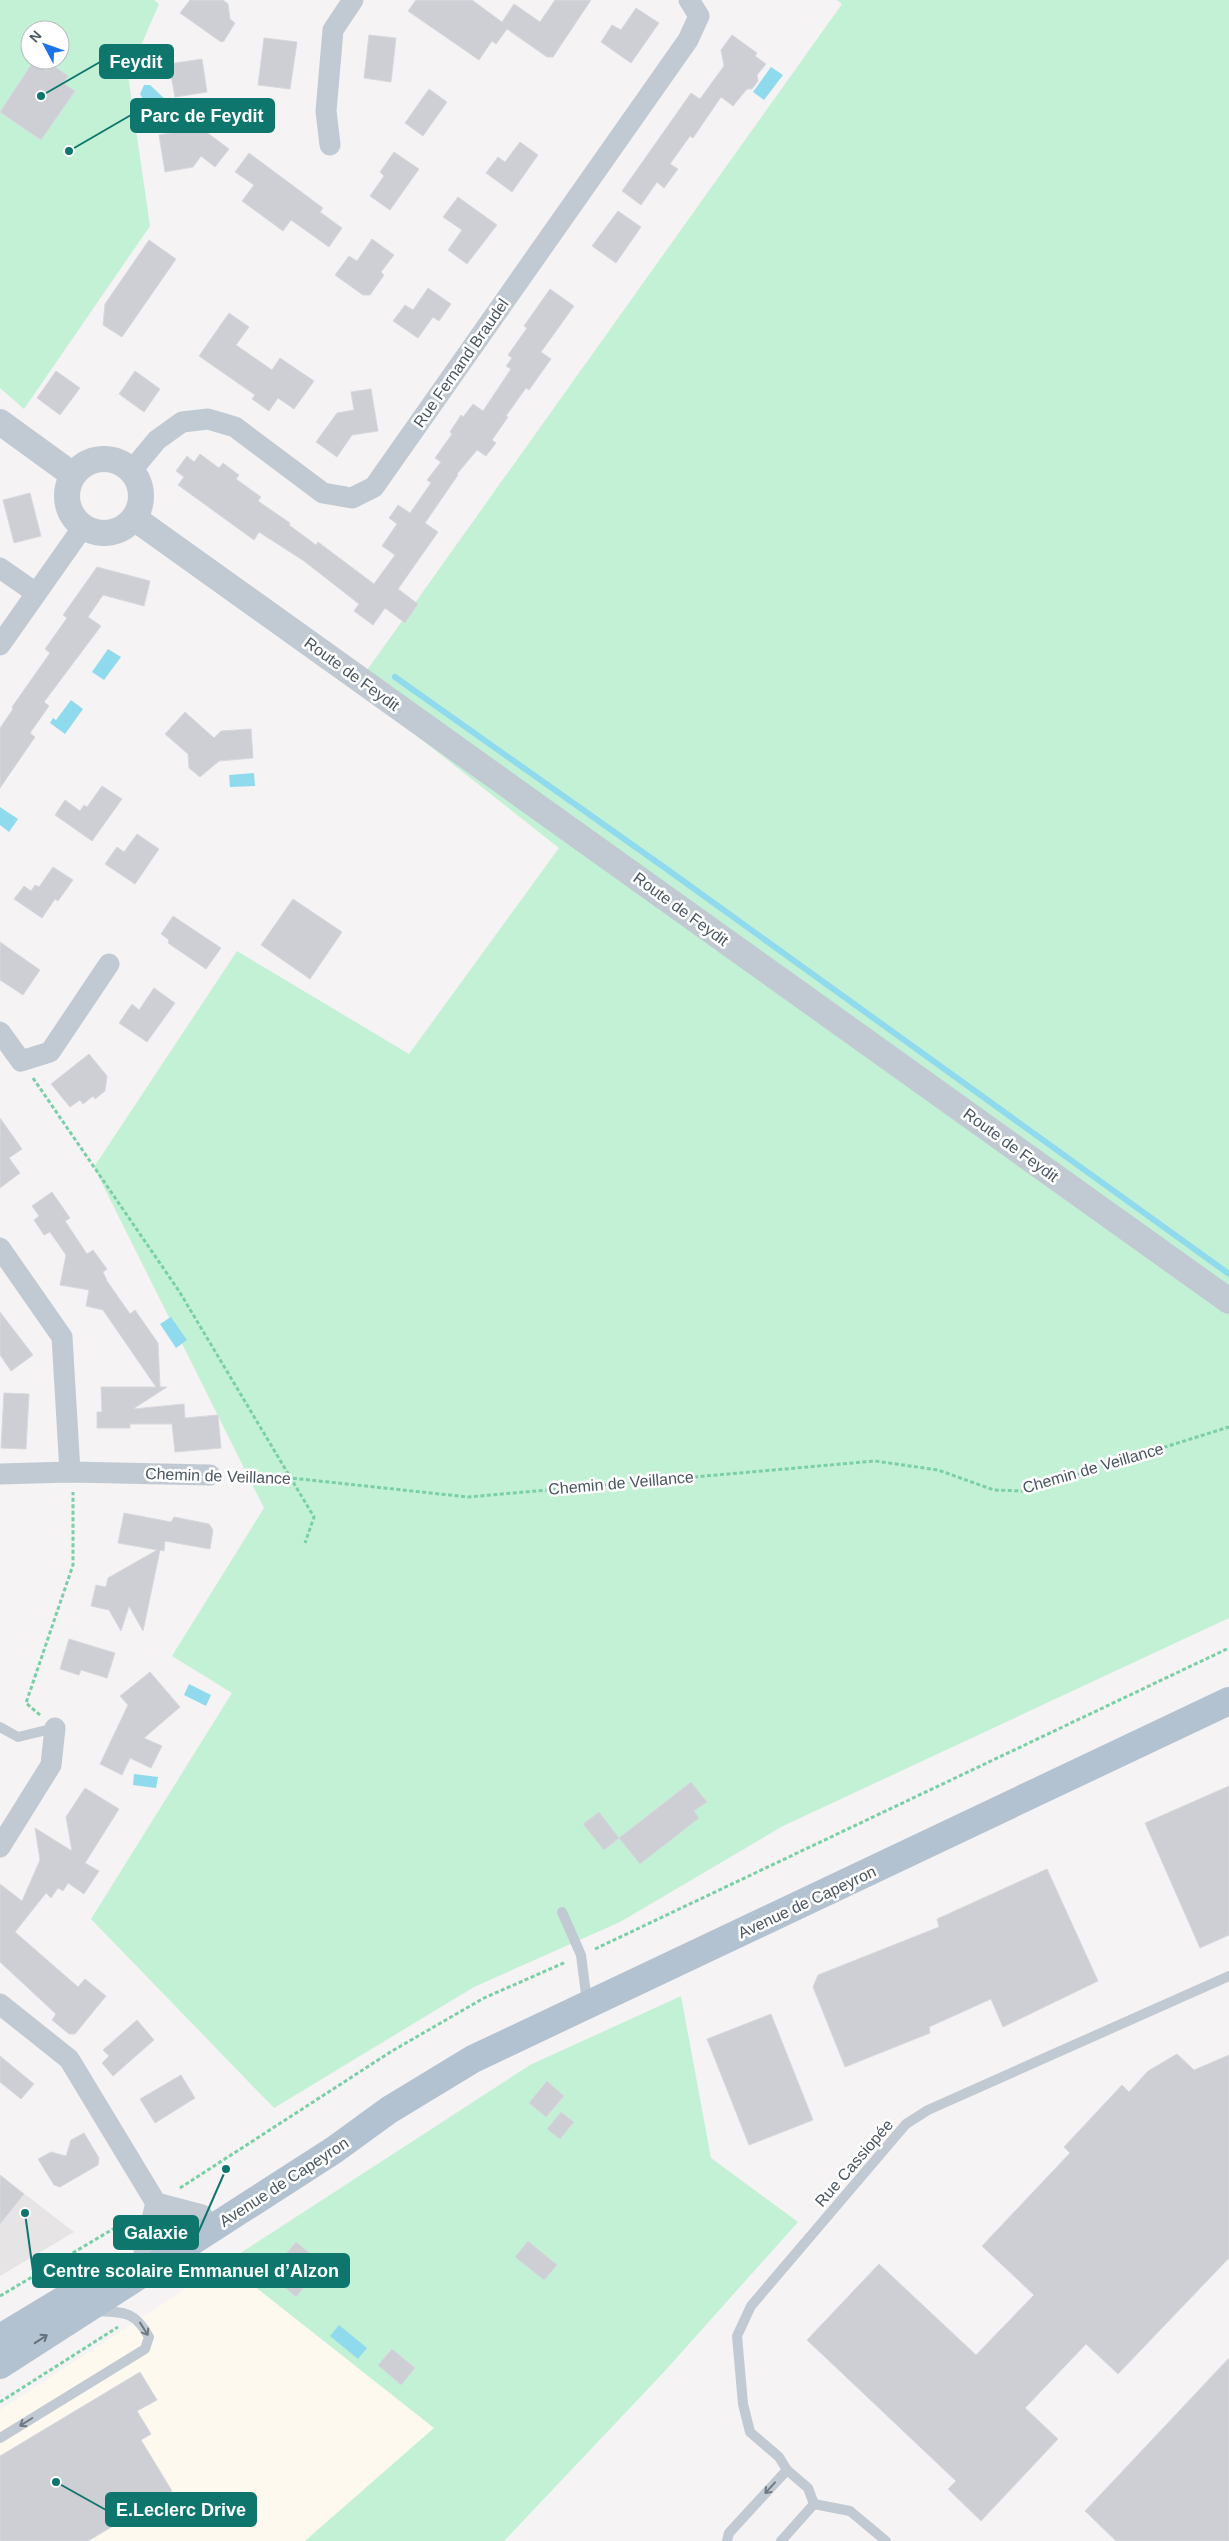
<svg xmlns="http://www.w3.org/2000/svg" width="1229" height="2541" viewBox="0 0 1229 2541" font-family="Helvetica,sans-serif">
<rect width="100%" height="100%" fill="#f5f3f3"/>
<!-- commercial -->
<path fill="#fdf9ef" d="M 225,2263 L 434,2428 L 305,2541 L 0,2541 L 0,2410 Z"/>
<!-- education -->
<path fill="#e6e4e5" d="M 0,2175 L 74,2232 L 0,2276 Z"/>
<!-- green -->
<g fill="#c3f1d5" fill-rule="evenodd">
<path d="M 0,0 L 154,0 L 159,4 L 128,75 L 150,226 L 24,409 L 0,388 ZM 30,30 L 60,30 L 60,60 L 30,60 Z"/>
<path d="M 837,0 L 1229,0 L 1229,1618 L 783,1826 L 620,1922 L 474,1987 L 274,2108 L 91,1919 L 232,1693 L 172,1656 L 264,1508 L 94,1167 L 237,951 L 409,1054 L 559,848 L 355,687 L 842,4 Z"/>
<path d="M 681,1996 L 711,2158 L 798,2222 L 663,2373 L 504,2541 L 305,2541 L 434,2428 L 225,2263 L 530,2065 Z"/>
</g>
<!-- water -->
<g fill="#90daee">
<path d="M 771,67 L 783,75 L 764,100 L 753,92 Z"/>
<path d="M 144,85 L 150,85 L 166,100 L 163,104 L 165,108 L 152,115 L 140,94 Z"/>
<path d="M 108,649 L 121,657 L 104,680 L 92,672 Z"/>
<path d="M 71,700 L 83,709 L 65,734 L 50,723 L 53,718 L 56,720 Z"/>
<path d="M 254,773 L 255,786 L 230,787 L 229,775 Z"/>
<path d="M 0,807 L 18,819 L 9,832 L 0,825 Z"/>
<path d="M 171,1317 L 187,1340 L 176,1348 L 160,1324 Z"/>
<path d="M 189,1684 L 211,1695 L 206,1706 L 184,1695 Z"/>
<path d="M 134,1774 L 158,1777 L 156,1788 L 133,1785 Z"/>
<path d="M 339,2325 L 367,2348 L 358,2359 L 330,2336 Z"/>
</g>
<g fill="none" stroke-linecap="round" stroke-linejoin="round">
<!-- stream -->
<path stroke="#90daee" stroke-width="6" d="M 395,677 L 668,870 L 1229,1274"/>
</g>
<!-- building -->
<g fill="#cdcfd5" stroke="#d7d9de">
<path d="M 190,0 L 223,0 L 228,4 L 230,19 L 235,23 L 224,41 L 221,42 L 180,13 Z"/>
<path d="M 416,0 L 472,0 L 502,22 L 514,4 L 540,22 L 555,0 L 591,0 L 553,57 L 547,57 L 507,29 L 496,44 L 492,41 L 479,60 L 408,11 Z"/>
<path d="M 636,8 L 659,23 L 631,63 L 601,42 L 612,25 L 621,30 Z"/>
<path d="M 369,35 L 396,38 L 391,82 L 364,78 Z"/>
<path d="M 732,35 L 757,53 L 755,56 L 766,64 L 757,75 L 758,81 L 752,89 L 747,89 L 733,106 L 721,97 L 693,138 L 690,136 L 670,164 L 678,169 L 664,188 L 657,182 L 641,205 L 622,191 L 691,93 L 700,99 L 724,66 L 721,50 Z"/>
<path d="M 264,38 L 297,42 L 290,89 L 258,85 Z"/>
<path d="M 202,59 L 207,92 L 175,97 L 169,64 Z"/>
<path d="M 33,62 L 46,71 L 51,64 L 68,76 L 63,83 L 75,91 L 41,140 L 0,112 Z"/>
<path d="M 429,89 L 447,102 L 423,136 L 405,123 Z"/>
<path d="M 201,128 L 229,149 L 215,167 L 201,156 L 193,167 L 165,172 L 159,135 Z"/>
<path d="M 520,142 L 538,155 L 512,192 L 486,173 L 498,157 L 505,162 Z"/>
<path d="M 394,152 L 419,169 L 390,210 L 370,196 L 384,176 L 380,172 Z"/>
<path d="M 249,153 L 323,208 L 320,212 L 342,228 L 329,247 L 291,220 L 283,231 L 242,201 L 254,185 L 235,172 Z"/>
<path d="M 458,197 L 497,225 L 467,264 L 448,250 L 462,230 L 443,217 Z"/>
<path d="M 618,211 L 641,227 L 616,263 L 592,246 Z"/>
<path d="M 372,239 L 394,255 L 381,272 L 384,275 L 370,295 L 363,295 L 335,275 L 349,256 L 357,261 Z"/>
<path d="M 149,240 L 176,259 L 122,337 L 103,325 L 105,304 Z"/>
<path d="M 428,288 L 451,304 L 439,321 L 433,317 L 418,338 L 393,321 L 405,305 L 413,310 Z"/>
<path d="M 550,289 L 574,306 L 541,352 L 551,359 L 529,390 L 526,388 L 506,416 L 508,417 L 492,440 L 496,443 L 486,456 L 477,450 L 457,474 L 458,475 L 425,523 L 438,532 L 398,589 L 418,604 L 405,623 L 385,608 L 373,625 L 354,611 L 359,604 L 304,561 L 259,532 L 254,540 L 178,485 L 184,477 L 176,471 L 187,456 L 194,462 L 200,454 L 219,468 L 223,463 L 239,475 L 236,479 L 261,497 L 258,501 L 290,523 L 289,525 L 316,545 L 318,542 L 374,584 L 395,555 L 382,546 L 397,524 L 389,518 L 398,505 L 410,513 L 431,483 L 427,480 L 441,462 L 435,458 L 452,434 L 450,432 L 461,415 L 463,417 L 473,404 L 483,411 L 511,369 L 506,366 L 512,358 L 508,355 L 527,328 L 524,326 Z"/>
<path d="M 229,313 L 249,327 L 236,345 L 272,370 L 280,358 L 314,381 L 294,409 L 278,398 L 269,411 L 252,399 L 255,395 L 199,356 Z"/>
<path d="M 56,371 L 80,388 L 60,415 L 37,398 Z"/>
<path d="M 135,371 L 160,389 L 144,412 L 119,394 Z"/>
<path d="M 371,389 L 378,431 L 352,435 L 337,457 L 316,442 L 337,413 L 354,410 L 351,392 Z"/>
<path d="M 30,493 L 41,536 L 14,543 L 3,500 Z"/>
<path d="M 97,567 L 150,581 L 144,606 L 103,595 L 88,617 L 101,626 L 44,702 L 49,706 L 30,733 L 35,737 L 0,788 L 0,728 L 13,709 L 12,707 L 50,653 L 45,649 L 67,618 L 63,615 Z"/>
<path d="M 185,712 L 214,738 L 221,731 L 251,729 L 253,758 L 219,761 L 200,777 L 189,768 L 188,754 L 165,734 Z"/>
<path d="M 102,786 L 122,799 L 92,841 L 55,815 L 65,800 L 80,811 L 84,805 L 87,807 Z"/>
<path d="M 137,834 L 159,849 L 135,884 L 105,864 L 117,847 L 124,852 Z"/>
<path d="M 53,867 L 73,880 L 58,901 L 55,899 L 42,918 L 14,899 L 24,886 L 31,891 L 35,885 L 39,887 Z"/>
<path d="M 293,899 L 342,932 L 310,979 L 261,945 Z"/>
<path d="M 173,916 L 221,948 L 206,969 L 168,943 L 169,940 L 161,934 Z"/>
<path d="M 0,942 L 40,970 L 23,995 L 0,980 Z"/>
<path d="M 154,988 L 175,1003 L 147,1042 L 119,1023 L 132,1004 L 139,1010 Z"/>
<path d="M 89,1054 L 107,1076 L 105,1091 L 95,1099 L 93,1096 L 83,1104 L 80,1100 L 70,1107 L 51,1084 Z"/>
<path d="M 0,1118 L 22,1149 L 9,1158 L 20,1173 L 0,1188 Z"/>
<path d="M 52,1192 L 70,1218 L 65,1221 L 87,1254 L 93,1250 L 107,1269 L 103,1272 L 107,1281 L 130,1314 L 135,1310 L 158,1343 L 160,1387 L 167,1387 L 133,1409 L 184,1404 L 185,1418 L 218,1415 L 221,1448 L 175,1452 L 172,1424 L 130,1424 L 130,1428 L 97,1428 L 97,1412 L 102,1412 L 101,1387 L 156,1387 L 103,1310 L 86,1306 L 89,1290 L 60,1285 L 66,1255 L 50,1232 L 44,1235 L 34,1220 L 39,1216 L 32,1206 Z"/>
<path d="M 0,1312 L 33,1355 L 11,1371 L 0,1355 Z"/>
<path d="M 4,1393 L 29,1394 L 26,1449 L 1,1448 Z"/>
<path d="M 124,1513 L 171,1522 L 174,1517 L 209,1524 L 213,1530 L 210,1549 L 165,1541 L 164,1551 L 160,1550 L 143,1631 L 129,1606 L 121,1631 L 109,1610 L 91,1606 L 96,1585 L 106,1587 L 108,1578 L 157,1550 L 118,1543 Z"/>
<path d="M 69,1639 L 115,1653 L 107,1678 L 81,1670 L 79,1675 L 60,1669 Z"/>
<path d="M 150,1672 L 180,1707 L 144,1738 L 162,1746 L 151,1768 L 130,1758 L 122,1775 L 100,1764 L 128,1705 L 120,1696 Z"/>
<path d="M 691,1782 L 707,1802 L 694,1811 L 699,1818 L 640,1864 L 619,1838 Z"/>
<path d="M 1229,1786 L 1229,1935 L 1200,1948 L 1145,1823 Z"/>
<path d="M 85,1788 L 119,1809 L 85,1863 L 99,1871 L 84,1894 L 68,1883 L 63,1891 L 58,1888 L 51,1898 L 46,1893 L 15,1932 L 78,1987 L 85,1979 L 106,1996 L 75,2034 L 69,2034 L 52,2020 L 56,2014 L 0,1962 L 0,1884 L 22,1901 L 40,1860 L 35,1828 L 72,1851 L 66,1817 Z"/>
<path d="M 599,1812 L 619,1838 L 604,1850 L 583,1824 Z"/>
<path d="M 1047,1869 L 1098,1981 L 1003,2027 L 991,1999 L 929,2027 L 930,2033 L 845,2067 L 813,1987 L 818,1975 L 939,1927 L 937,1919 Z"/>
<path d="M 771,2014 L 813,2120 L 749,2145 L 707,2039 Z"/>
<path d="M 137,2020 L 154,2040 L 113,2076 L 102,2063 L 109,2056 L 103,2050 Z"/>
<path d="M 1177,2054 L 1194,2070 L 1229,2055 L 1229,2258 L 1118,2374 L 1086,2344 L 1025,2408 L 1058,2439 L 981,2521 L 948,2489 L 956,2481 L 807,2340 L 879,2264 L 976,2355 L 1034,2295 L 982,2246 L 1070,2153 L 1064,2147 L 1122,2085 L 1129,2092 L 1148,2071 Z"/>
<path d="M 0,2056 L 34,2084 L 21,2099 L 0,2082 Z"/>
<path d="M 181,2075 L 195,2098 L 155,2123 L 140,2099 Z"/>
<path d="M 547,2081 L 564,2096 L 546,2117 L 529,2103 Z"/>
<path d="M 561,2112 L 574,2122 L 560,2139 L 547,2129 Z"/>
<path d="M 84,2133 L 99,2158 L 98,2165 L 60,2187 L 54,2185 L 38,2159 L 51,2152 L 66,2156 L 71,2140 Z"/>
<path d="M 0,2175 L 24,2194 L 0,2224 Z"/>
<path d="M 528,2241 L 557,2265 L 544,2280 L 515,2257 Z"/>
<path d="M 296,2242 L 323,2264 L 296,2297 L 275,2279 L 291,2260 L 285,2255 Z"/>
<path d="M 392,2349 L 415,2368 L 401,2385 L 378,2365 Z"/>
<path d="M 1229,2358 L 1229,2541 L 1116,2541 L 1085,2511 Z"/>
<path d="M 140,2372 L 157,2400 L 137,2411 L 151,2434 L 141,2440 L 172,2491 L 88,2541 L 0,2541 L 0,2456 Z"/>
</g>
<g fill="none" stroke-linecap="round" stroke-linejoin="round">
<!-- path -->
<g stroke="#7ad0a6" stroke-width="3" stroke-dasharray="4 2.5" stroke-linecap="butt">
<path d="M 33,1078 L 179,1291 L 314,1517 L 305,1543"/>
<path d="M 228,1476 L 291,1478 L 468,1497 L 875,1461 L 938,1470 L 994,1490 L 1024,1491 L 1229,1427"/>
<path d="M 40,1715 L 26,1703 L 73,1565 L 73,1492"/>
<path d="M 595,1949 L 1229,1648"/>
<path d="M 180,2188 L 392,2051 L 484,1998 L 566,1962"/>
<path d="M 0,2296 L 130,2219"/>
<path d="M 0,2402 L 118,2327"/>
</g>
<!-- service -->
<g stroke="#c1cad2" stroke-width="10">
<path d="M 0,1727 L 18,1737 L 55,1728"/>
<path d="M 562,1912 L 581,1955 L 587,2002"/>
<path d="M 0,2438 L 145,2349 L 149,2337 C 135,2311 124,2312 96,2311"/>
<path d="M 787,2470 L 779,2457 L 750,2432 L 743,2404 L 737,2336 L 751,2306 L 906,2124 L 928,2110 L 1229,1976"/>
<path d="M 814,2504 L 850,2511 L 886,2541"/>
<path d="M 727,2541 L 729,2533 L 787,2470 L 808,2488 L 814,2504 L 781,2541"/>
</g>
<!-- minor -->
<g stroke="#c1cad2" stroke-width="21">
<path d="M 330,145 L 326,111 L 333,30 L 353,0"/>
<path d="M 132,470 L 157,440 L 182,422 L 208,419 L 235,427 L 323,493 L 352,498 L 374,487 L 688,40 L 699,16 L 689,0"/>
<path d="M 0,568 L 36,593"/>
<path d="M 0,645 L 83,527"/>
<path d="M 0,1032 L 21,1061 L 50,1052 L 109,964"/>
<path d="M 0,1248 L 62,1337 L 70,1472"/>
<path d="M 0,1474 L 70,1472 L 210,1475"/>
<path d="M 0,1847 L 51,1765 L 55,1728"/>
<path d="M 0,2004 L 69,2059 L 156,2203 L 202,2215"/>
<path d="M 144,2251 L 156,2203"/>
</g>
<!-- tertiary -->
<g stroke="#c1cad2" stroke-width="26">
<path d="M 0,422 L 73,475"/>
<circle cx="104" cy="496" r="37"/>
<path d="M 134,518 L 1229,1301"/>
</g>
<!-- primary -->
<g stroke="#b3c2d1" stroke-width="28">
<path d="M 0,2338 L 118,2267"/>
<path d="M 0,2365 L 334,2150 L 389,2110 L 473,2059 L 1229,1701"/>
</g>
</g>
<!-- one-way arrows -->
<defs><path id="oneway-shaft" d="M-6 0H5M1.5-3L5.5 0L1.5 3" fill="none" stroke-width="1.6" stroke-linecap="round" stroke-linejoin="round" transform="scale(1.25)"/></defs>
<g stroke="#6e7983">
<use href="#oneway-shaft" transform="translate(144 2329) rotate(58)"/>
<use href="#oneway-shaft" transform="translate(26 2422) rotate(148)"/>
<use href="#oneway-shaft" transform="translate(770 2488) rotate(132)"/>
</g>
<use stroke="#64717d" href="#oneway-shaft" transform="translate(41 2339) rotate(-33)"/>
<g text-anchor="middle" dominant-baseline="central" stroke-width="5" stroke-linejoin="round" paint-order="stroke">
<!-- street labels -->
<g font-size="16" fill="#4a5661" stroke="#fff">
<text transform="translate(461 363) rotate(-55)">Rue Fernand Braudel</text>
<text transform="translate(352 674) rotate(36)">Route de Feydit</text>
<text transform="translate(681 909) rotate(36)">Route de Feydit</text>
<text transform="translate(1011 1145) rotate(36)">Route de Feydit</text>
<text transform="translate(1093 1468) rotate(-16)">Chemin de Veillance</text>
<text transform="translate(218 1476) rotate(2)">Chemin de Veillance</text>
<text transform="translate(621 1483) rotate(-5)">Chemin de Veillance</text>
<text transform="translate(807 1902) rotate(-25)">Avenue de Capeyron</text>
<text transform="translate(854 2163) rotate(-49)">Rue Cassiopée</text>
<text transform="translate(284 2182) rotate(-33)">Avenue de Capeyron</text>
</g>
</g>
<!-- callouts -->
<path fill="none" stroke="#0f766e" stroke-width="2" d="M41 96L100 62M69 151L131 115M226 2169L198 2233M25 2213L33 2271M56 2482L106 2510"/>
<g fill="#0f766e" stroke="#fff" stroke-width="2">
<circle cx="41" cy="96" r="5"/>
<circle cx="69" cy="151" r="5"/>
<circle cx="226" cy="2169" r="5"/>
<circle cx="25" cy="2213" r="5"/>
<circle cx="56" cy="2482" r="5"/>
</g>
<g fill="#0f766e" stroke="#0f766e" stroke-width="2">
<rect x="100" y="45" width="73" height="33" rx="5"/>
<rect x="131" y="99" width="143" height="33" rx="5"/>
<rect x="114" y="2216" width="84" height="33" rx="5"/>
<rect x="33" y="2254" width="316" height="33" rx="5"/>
<rect x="106" y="2493" width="150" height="33" rx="5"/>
</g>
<g font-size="18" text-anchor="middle" font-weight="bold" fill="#fff">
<text x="136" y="68">Feydit</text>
<text x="202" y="122">Parc de Feydit</text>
<text x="156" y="2239">Galaxie</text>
<text x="191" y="2277">Centre scolaire Emmanuel d’Alzon</text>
<text x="181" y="2516">E.Leclerc Drive</text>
</g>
<!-- north arrow -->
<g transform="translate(45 45) rotate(311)"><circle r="24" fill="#ffffff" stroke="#b7bbc0"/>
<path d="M0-4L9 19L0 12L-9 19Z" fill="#1a73e8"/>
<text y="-8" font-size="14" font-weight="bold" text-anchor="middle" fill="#4a5661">N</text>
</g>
</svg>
